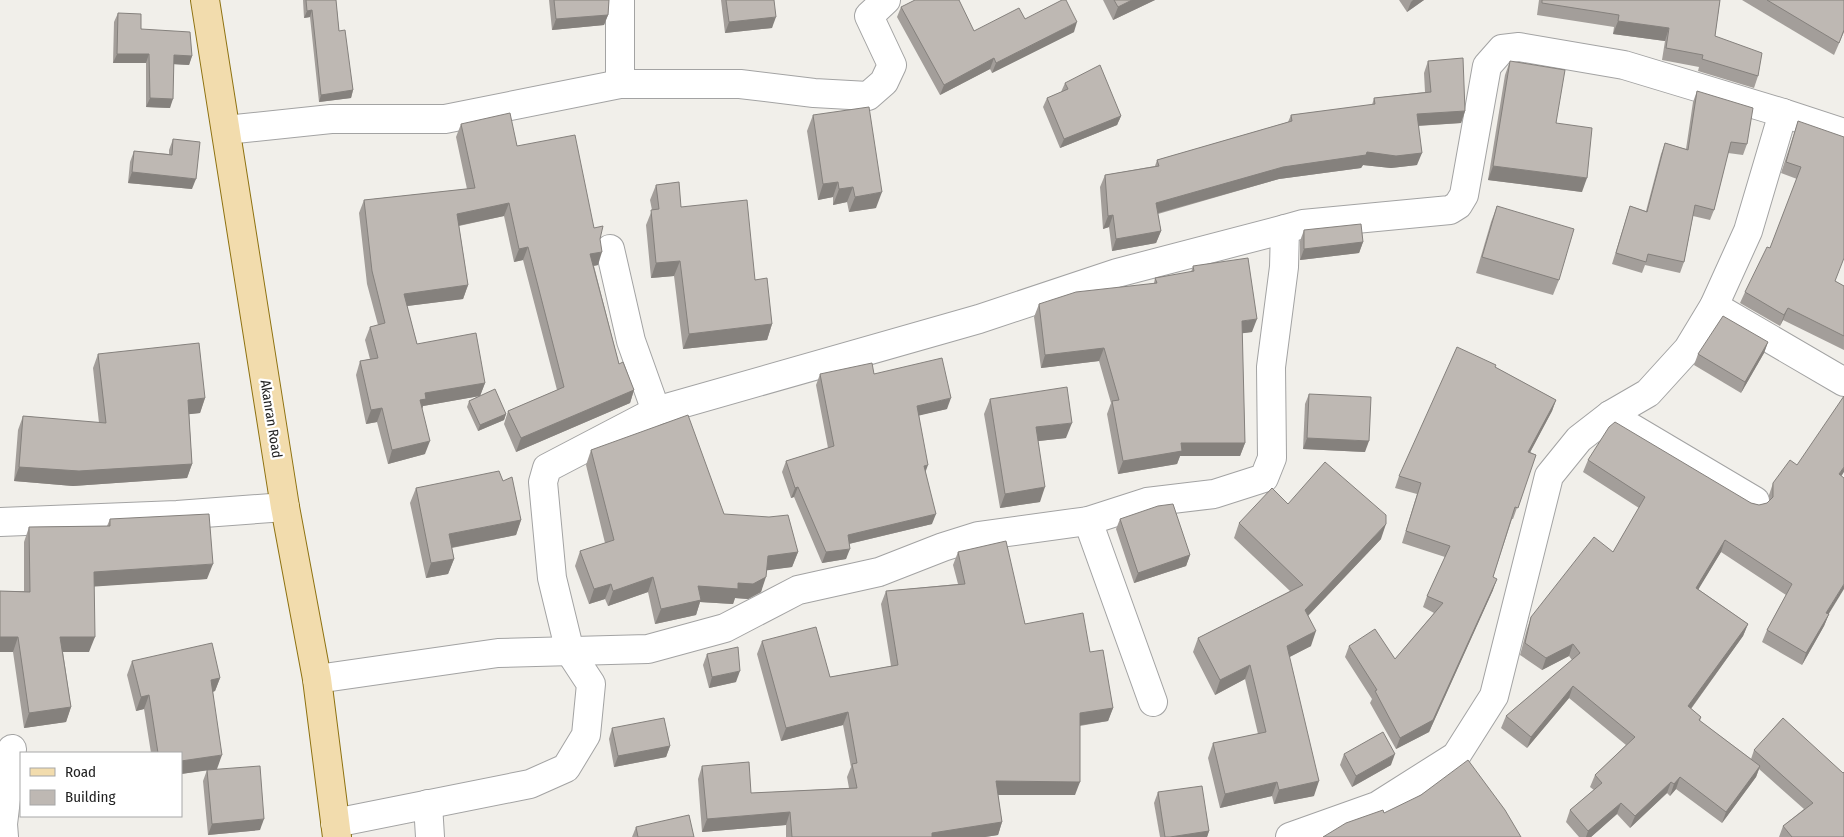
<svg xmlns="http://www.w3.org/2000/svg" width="1844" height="837" viewBox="0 0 1844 837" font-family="'Fira Sans Condensed',sans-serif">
<rect width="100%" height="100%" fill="#f1efea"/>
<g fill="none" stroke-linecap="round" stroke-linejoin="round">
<defs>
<g id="minor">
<path d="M 620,84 L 620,0"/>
<path d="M 226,130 L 331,119 L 445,119 L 620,84 L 740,84 L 814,93 L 868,96 L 884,82 L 892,65 L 869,16 L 886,0"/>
<path d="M 610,249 L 631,341 L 656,411"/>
<path d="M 1714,306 L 1844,382"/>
<path d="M 1610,415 L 1755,501"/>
<path d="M 1088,521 L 1153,702"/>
<path d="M 0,522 L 177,515 L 285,507"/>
<path d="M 317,679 L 498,653 L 648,649 L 725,628 L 798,590 L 879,572 L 943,547 L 978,536 L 1088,521 L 1147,502 L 1214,494 L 1264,478 L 1272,458 L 1271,367 L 1284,267 L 1285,229"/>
<path d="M 428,804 L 430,837"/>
<path d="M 335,823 L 530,784 L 566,768 L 586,735 L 591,684 L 570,652 L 552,578 L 543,482 L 547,468 L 656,411 L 979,319 L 1117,273 L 1285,229 L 1303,224 L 1450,210 L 1458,205 L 1464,195 L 1487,66 L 1502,49 L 1519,47 L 1624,65 L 1783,113"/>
<path d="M 4,837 L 3,824 L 12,749"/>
<path d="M 1290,837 L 1377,806 L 1456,756 L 1494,696 L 1549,476 L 1579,439 L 1610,415 L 1648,393 L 1688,349 L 1714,306 L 1748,231 L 1783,113 L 1844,133"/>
</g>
<path id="major" d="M 205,0 L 285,507 L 317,679 L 337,837"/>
</defs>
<!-- minor casing -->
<use href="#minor" stroke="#a3a3a3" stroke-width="30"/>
<!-- major casing -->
<use href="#major" stroke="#8e7211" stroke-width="30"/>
<!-- minor -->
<use href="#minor" stroke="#fff" stroke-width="28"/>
<!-- major -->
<use href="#major" stroke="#f2dcad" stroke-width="28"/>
</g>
<!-- wall -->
<g fill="#a39e9a">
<path d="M 303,0 L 336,0 L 339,31 L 353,90 L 351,98 L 319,102 L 310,17 L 304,18 Z"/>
<path d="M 549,0 L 609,0 L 608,15 L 604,25 L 552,30 Z"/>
<path d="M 721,0 L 774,0 L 772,28 L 725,33 Z"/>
<path d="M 1103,0 L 1155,0 L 1113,20 Z"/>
<path d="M 1399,0 L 1424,0 L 1407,12 Z"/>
<path d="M 1539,0 L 1720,0 L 1715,36 L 1758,76 L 1754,88 L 1698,71 L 1699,67 L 1662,60 L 1665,41 L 1613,34 L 1614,27 L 1537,15 Z"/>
<path d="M 1742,0 L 1844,0 L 1844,32 L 1834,55 Z"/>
<path d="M 901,7 L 974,31 L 1025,19 L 1074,32 L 992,73 L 990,69 L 940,95 L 897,17 Z"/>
<path d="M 118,13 L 141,29 L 192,56 L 189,65 L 174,64 L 170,108 L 146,107 L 146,63 L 113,63 L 114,22 Z"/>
<path d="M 1428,61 L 1465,111 L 1461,123 L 1418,126 L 1417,165 L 1391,168 L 1363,165 L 1361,168 L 1279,179 L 1158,214 L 1161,231 L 1156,243 L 1112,251 L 1109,227 L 1103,229 L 1100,187 L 1105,175 L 1155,166 L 1157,160 L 1288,122 L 1291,115 L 1372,105 L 1374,98 L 1425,92 L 1424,73 Z"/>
<path d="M 1510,61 L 1556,123 L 1582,192 L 1488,180 L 1505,75 Z"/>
<path d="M 1065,83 L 1121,116 L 1117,125 L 1060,148 L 1043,107 L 1047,98 L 1061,92 Z"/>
<path d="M 1697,91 L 1747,144 L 1743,155 L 1728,153 L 1714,210 L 1710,220 L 1693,216 L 1684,262 L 1680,273 L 1645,265 L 1642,273 L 1612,264 L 1630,206 L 1646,211 L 1661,154 L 1665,143 L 1686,149 L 1693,102 Z"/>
<path d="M 813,115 L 876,208 L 849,212 L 847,202 L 833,205 L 833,197 L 818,200 L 807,131 Z"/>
<path d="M 1798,121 L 1835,281 L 1844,286 L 1844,350 L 1783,320 L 1780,326 L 1740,303 L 1745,292 L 1770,248 L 1797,179 L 1781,173 Z"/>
<path d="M 461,124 L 517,146 L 594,228 L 600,239 L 598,265 L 594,266 L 619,364 L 634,390 L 630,403 L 516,452 L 504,424 L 508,411 L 557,390 L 523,260 L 514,262 L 504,216 L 459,226 L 468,285 L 463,299 L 407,306 L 417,344 L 485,383 L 480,396 L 506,414 L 504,420 L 478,431 L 467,407 L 469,401 L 479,396 L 423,406 L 422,409 L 425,454 L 388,464 L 377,422 L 366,424 L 356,375 L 360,361 L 370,359 L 365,340 L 370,327 L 378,325 L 367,284 L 359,213 L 364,200 L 467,189 L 456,137 Z"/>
<path d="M 173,139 L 192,189 L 128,183 L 130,162 L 134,151 L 169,154 L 169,150 Z"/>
<path d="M 656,185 L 681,207 L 755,280 L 772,324 L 767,340 L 683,349 L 674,276 L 651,278 L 646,225 L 652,210 L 650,200 Z"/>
<path d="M 1497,206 L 1559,280 L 1553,295 L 1476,273 L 1491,222 Z"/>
<path d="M 1304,230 L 1363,242 L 1359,253 L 1300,260 L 1300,241 Z"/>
<path d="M 1193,266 L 1252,332 L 1242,333 L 1245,443 L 1240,456 L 1180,456 L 1177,464 L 1118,474 L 1107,414 L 1111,403 L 1099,361 L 1041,368 L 1034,317 L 1039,304 L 1154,283 L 1155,278 L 1191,272 Z"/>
<path d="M 1768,342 L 1764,353 L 1741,393 L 1694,365 L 1698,354 Z"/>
<path d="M 98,354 L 205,398 L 200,413 L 189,414 L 192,464 L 187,478 L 73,486 L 14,481 L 18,430 L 23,416 L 99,423 L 93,368 Z"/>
<path d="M 1495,367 L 1556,400 L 1552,411 L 1530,452 L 1536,455 L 1513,519 L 1512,519 L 1493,577 L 1493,590 L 1429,732 L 1396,749 L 1370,703 L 1372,699 L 1345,657 L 1349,646 L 1395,659 L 1434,613 L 1423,607 L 1427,596 L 1445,557 L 1402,543 L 1417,494 L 1395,488 L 1399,476 Z"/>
<path d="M 820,374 L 874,374 L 947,409 L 919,415 L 932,524 L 849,544 L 846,559 L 822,563 L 794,497 L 791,498 L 782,472 L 786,461 L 828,448 L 816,385 Z"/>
<path d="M 1309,394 L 1365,452 L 1303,449 L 1305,404 Z"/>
<path d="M 990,399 L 1066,438 L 1038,441 L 1040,502 L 1000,508 L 984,414 Z"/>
<path d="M 591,450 L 724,514 L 798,552 L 792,567 L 766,570 L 761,592 L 748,599 L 735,598 L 733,604 L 700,602 L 696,615 L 655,624 L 648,592 L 608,606 L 605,599 L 589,604 L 575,566 L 580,551 L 605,543 L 586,465 Z"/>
<path d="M 1588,460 L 1759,505 L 1767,503 L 1769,501 L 1769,495 L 1773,483 L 1797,465 L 1841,476 L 1829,614 L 1824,626 L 1802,665 L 1762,642 L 1767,630 L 1786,595 L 1721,552 L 1698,589 L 1748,624 L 1743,636 L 1691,709 L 1701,717 L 1700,721 L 1751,759 L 1754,750 L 1783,718 L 1844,837 L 1779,837 L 1783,826 L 1804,809 L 1759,769 L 1756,777 L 1722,823 L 1676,789 L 1670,796 L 1667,793 L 1630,828 L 1617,814 L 1591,837 L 1579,837 L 1566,822 L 1570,810 L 1594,790 L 1590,787 L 1595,775 L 1626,745 L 1569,698 L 1527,748 L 1501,728 L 1506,716 L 1572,660 L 1569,656 L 1542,670 L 1520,655 L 1527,629 L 1531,617 L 1613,552 L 1639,508 L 1583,472 Z"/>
<path d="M 503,481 L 521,520 L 516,535 L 452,548 L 454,559 L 448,574 L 426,578 L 410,503 L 416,488 Z"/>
<path d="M 1288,504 L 1381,539 L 1308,616 L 1311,646 L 1289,657 L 1314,796 L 1274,804 L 1272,796 L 1220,808 L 1208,758 L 1213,743 L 1258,734 L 1245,679 L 1215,695 L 1193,652 L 1198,638 L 1290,591 L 1234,538 L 1239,523 Z"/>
<path d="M 110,519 L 207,579 L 94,586 L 89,652 L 63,652 L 71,707 L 66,722 L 24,728 L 13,652 L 0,652 L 0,591 L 24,591 L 24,542 L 29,527 L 107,526 Z"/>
<path d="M 1120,519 L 1190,555 L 1186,566 L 1134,583 L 1116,529 Z"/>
<path d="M 958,552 L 1025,624 L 1090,652 L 1113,708 L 1108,721 L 1080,726 L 1075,795 L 998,795 L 1002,822 L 998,835 L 985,837 L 786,837 L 786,825 L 702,832 L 698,779 L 702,766 L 751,793 L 849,788 L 847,777 L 851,767 L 843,725 L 781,741 L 757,654 L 762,641 L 830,677 L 891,666 L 881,604 L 886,591 L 958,584 L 953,565 Z"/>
<path d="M 707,654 L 736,682 L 709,688 L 703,665 Z"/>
<path d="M 132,661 L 220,678 L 215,691 L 213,692 L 217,769 L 260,830 L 208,835 L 203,781 L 207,770 L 181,774 L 181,753 L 151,753 L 144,709 L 136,711 L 127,675 Z"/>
<path d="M 612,728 L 670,746 L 666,757 L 614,767 L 609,739 Z"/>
<path d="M 1344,754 L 1391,765 L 1352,787 L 1340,765 Z"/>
<path d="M 1158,792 L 1209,831 L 1207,837 L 1160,837 L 1154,803 Z"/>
<path d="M 636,827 L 694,837 L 632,837 Z"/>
</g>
<!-- shaded-wall -->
<g fill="#85817d">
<path d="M 1132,0 L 1155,0 L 1113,20 L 1118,7 Z"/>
<path d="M 1413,0 L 1424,0 L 1407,12 L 1411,2 Z"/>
<path d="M 312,10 L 310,17 L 304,18 L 307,11 Z"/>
<path d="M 608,15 L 604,25 L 552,30 L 556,19 Z"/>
<path d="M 776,17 L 772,28 L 725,33 L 729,22 Z"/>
<path d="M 1618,21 L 1669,28 L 1665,41 L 1613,34 Z"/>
<path d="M 1077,22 L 1074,32 L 992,73 L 996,63 Z"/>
<path d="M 117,54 L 149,54 L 146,63 L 113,63 Z"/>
<path d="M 174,55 L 192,56 L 189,65 L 171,64 Z"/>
<path d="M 994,58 L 990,69 L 940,95 L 944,85 Z"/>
<path d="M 353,90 L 351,98 L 319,102 L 321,95 Z"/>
<path d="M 150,98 L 173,99 L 170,108 L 146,107 Z"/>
<path d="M 1465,111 L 1461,123 L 1413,126 L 1417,114 Z"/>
<path d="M 1121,116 L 1117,125 L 1060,148 L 1064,139 Z"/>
<path d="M 1367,152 L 1422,153 L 1417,165 L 1391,168 L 1363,165 L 1361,168 L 1279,179 L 1151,215 L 1156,203 L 1283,167 Z"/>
<path d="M 1493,166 L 1587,178 L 1582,192 L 1488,180 Z"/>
<path d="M 132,172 L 196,179 L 192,189 L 128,183 Z"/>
<path d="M 838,182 L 833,197 L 818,200 L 823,184 Z"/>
<path d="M 853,187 L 847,202 L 833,205 L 839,189 Z"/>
<path d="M 882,192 L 876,208 L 849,212 L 855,197 Z"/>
<path d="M 509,203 L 504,216 L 452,227 L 457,214 Z"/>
<path d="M 1113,215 L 1109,227 L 1103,229 L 1108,216 Z"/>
<path d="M 1161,231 L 1156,243 L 1112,251 L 1116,239 Z"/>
<path d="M 1363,242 L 1359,253 L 1300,260 L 1304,249 Z"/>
<path d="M 528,247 L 523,260 L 514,262 L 519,249 Z"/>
<path d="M 602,252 L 598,265 L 586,267 L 590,254 Z"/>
<path d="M 680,261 L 674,276 L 651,278 L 656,263 Z"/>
<path d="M 468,285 L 463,299 L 399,307 L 404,294 Z"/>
<path d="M 1788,308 L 1783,320 L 1780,326 L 1784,315 Z"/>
<path d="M 1257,319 L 1252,332 L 1237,334 L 1242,321 Z"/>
<path d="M 772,324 L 767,340 L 683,349 L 689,334 Z"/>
<path d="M 1768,342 L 1764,353 L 1741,393 L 1745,382 Z"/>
<path d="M 1104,348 L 1099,361 L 1041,368 L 1045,355 Z"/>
<path d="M 485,383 L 480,396 L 423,406 L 421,412 L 420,400 L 425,393 Z"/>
<path d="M 634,390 L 630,403 L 516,452 L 521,438 Z"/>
<path d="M 205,398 L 200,413 L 182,415 L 188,400 Z"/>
<path d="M 951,398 L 947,409 L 913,417 L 917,406 Z"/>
<path d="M 1556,400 L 1552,411 L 1524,464 L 1528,452 Z"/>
<path d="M 382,408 L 377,422 L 366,424 L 371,410 Z"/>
<path d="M 506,414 L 504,420 L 478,431 L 480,425 Z"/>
<path d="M 1072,423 L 1066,438 L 1030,442 L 1036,427 Z"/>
<path d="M 1307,438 L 1369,441 L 1365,452 L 1303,449 Z"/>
<path d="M 430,441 L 425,454 L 388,464 L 392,450 Z"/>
<path d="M 1181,443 L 1245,443 L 1240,456 L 1180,456 L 1177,464 L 1118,474 L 1123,461 Z"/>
<path d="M 192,464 L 187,478 L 73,486 L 14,481 L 19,467 Z"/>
<path d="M 928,465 L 924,476 L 924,466 Z"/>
<path d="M 1844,467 L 1844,472 L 1835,486 L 1839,474 Z"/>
<path d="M 798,487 L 794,497 L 791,498 L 795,488 Z"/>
<path d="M 1045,487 L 1040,502 L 1000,508 L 1005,494 Z"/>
<path d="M 936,514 L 932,524 L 844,545 L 848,535 Z"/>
<path d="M 521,520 L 516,535 L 444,549 L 449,534 Z"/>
<path d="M 1386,524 L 1381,539 L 1300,624 L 1305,610 Z"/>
<path d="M 1725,540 L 1721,552 L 1692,600 L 1696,588 Z"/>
<path d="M 850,549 L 846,559 L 822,563 L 826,552 Z"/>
<path d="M 798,552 L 792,567 L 762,571 L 768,556 Z"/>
<path d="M 1190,555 L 1186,566 L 1134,583 L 1138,573 Z"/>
<path d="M 454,559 L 448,574 L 426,578 L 431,563 Z"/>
<path d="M 213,564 L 207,579 L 88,587 L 94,572 Z"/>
<path d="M 653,577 L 648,592 L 608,606 L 613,591 Z"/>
<path d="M 766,577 L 761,592 L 748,599 L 735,598 L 733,604 L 700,602 L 696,615 L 655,624 L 661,609 L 698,586 L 738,583 Z"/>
<path d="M 1497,579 L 1493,590 L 1429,732 L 1396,749 L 1400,738 Z"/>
<path d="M 611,584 L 605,599 L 589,604 L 594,589 Z"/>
<path d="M 1844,584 L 1844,589 L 1822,625 L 1826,613 Z"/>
<path d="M 1829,614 L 1824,626 L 1802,665 L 1806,653 Z"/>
<path d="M 1748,624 L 1743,636 L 1684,718 L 1688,706 Z"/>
<path d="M 1316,631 L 1311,646 L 1282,661 L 1287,646 Z"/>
<path d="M 0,637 L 18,637 L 13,652 L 0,652 Z"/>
<path d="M 60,637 L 95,637 L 89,652 L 55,652 Z"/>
<path d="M 1573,644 L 1569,656 L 1542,670 L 1546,658 Z"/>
<path d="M 1250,665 L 1245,679 L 1215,695 L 1220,680 Z"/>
<path d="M 740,671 L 736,682 L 709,688 L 712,677 Z"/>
<path d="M 220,678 L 215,691 L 206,693 L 211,680 Z"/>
<path d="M 1573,686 L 1569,698 L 1527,748 L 1531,737 Z"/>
<path d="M 149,695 L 144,709 L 136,711 L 141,697 Z"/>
<path d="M 71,707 L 66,722 L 24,728 L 29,713 Z"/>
<path d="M 1113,708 L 1108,721 L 1075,726 L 1080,713 Z"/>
<path d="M 848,712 L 843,725 L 781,741 L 786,728 Z"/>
<path d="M 670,746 L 666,757 L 614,767 L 618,756 Z"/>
<path d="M 1395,754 L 1391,765 L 1352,787 L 1356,776 Z"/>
<path d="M 222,755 L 217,769 L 181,774 L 181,761 Z"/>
<path d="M 1760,766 L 1756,777 L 1722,823 L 1726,812 Z"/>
<path d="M 1680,777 L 1676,789 L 1670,796 L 1674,784 Z"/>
<path d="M 996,781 L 1080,782 L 1075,795 L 991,795 Z"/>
<path d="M 1319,781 L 1314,796 L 1274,804 L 1279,790 Z"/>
<path d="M 1277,782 L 1272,796 L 1220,808 L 1225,794 Z"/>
<path d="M 1671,782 L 1667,793 L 1630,828 L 1635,816 Z"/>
<path d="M 1621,803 L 1617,814 L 1591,837 L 1586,837 L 1588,831 Z"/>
<path d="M 790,812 L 786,825 L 702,832 L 707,819 Z"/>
<path d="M 264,819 L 260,830 L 208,835 L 212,824 Z"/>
<path d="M 1002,822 L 998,835 L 985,837 L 930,837 L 932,833 Z"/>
<path d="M 1209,831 L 1207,837 L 1170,837 Z"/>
</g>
<!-- building -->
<g fill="#beb8b3" stroke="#85817d">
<path d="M 306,0 L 336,0 L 339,31 L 345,30 L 353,90 L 321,95 L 312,10 L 307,11 Z"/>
<path d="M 554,0 L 609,0 L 608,15 L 556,19 Z"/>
<path d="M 726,0 L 774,0 L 776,17 L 729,22 Z"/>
<path d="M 915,0 L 959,0 L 974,31 L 1019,8 L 1025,19 L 1062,0 L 1066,0 L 1077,22 L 996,63 L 994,58 L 944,85 L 901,7 Z"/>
<path d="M 1114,0 L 1132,0 L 1118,7 Z"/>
<path d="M 1542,0 L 1720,0 L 1715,36 L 1762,53 L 1758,76 L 1702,59 L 1703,55 L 1666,48 L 1669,28 L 1618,21 L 1619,15 L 1542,3 Z"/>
<path d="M 1767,0 L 1844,0 L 1844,30 L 1839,43 Z"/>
<path d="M 118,13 L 141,14 L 141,29 L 190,32 L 192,56 L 174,55 L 173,99 L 150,98 L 149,54 L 117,54 Z"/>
<path d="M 1463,58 L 1465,111 L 1417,114 L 1422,153 L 1396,156 L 1367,152 L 1366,155 L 1283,167 L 1156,203 L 1161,231 L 1116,239 L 1113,215 L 1108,216 L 1105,175 L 1159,166 L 1157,160 L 1292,121 L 1291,115 L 1375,104 L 1374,98 L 1431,92 L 1428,61 Z"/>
<path d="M 1510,61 L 1565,70 L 1556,123 L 1592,128 L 1587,178 L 1493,166 Z"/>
<path d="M 1100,65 L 1121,116 L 1064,139 L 1047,98 L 1068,89 L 1065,83 Z"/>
<path d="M 1697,91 L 1753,108 L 1747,144 L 1731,142 L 1714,210 L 1695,205 L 1684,262 L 1648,254 L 1646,262 L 1616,253 L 1630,206 L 1647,212 L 1665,143 L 1688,150 Z"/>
<path d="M 869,107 L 882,192 L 855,197 L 853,187 L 839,189 L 838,182 L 823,184 L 813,115 Z"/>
<path d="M 510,113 L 517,146 L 575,135 L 594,228 L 603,226 L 600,239 L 602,252 L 590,254 L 619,364 L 623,362 L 634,390 L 521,438 L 508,411 L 564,387 L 528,247 L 519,249 L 509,203 L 457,214 L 468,285 L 404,294 L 417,344 L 476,333 L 485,383 L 425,393 L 426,399 L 420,400 L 430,441 L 392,450 L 382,408 L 371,410 L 360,361 L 378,358 L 370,327 L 385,323 L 372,271 L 364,200 L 475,188 L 461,124 Z"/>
<path d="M 1798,121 L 1844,137 L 1844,258 L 1835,281 L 1844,286 L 1844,336 L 1788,308 L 1784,315 L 1745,292 L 1767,247 L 1770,248 L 1801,167 L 1786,162 Z"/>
<path d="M 173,139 L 200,142 L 196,179 L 132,172 L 134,151 L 172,155 Z"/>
<path d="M 679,182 L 681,207 L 747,200 L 755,280 L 767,278 L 772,324 L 689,334 L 680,261 L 656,263 L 651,210 L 659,209 L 656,185 Z"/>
<path d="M 1497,206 L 1574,229 L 1559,280 L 1482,257 Z"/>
<path d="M 1361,224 L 1363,242 L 1304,249 L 1304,230 Z"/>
<path d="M 1248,258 L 1257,319 L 1242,321 L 1245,443 L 1181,443 L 1182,451 L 1123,461 L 1112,401 L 1119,400 L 1104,348 L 1045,355 L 1039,304 L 1076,292 L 1157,283 L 1155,278 L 1194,271 L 1193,266 Z"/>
<path d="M 1723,316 L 1768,342 L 1745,382 L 1698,354 Z"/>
<path d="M 199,343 L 205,398 L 188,400 L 192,464 L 79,471 L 19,467 L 23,416 L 106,423 L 98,354 Z"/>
<path d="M 1457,347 L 1496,365 L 1495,367 L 1556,400 L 1528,452 L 1536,455 L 1518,508 L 1515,507 L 1493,577 L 1497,579 L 1433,720 L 1400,738 L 1375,691 L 1377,690 L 1349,646 L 1375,629 L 1395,659 L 1443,603 L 1427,596 L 1450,546 L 1406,531 L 1421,483 L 1399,476 Z"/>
<path d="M 942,358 L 951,398 L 917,406 L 928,465 L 924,466 L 936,514 L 848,535 L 850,549 L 826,552 L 798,487 L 795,488 L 786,461 L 834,446 L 820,374 L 872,363 L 874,374 Z"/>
<path d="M 1067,387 L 1072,423 L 1036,427 L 1045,487 L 1005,494 L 990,399 Z"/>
<path d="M 495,389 L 506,414 L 480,425 L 469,401 Z"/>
<path d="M 1309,394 L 1371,397 L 1369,441 L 1307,438 Z"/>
<path d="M 1844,396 L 1844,467 L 1839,474 L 1844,478 L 1844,584 L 1826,613 L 1829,614 L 1806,653 L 1767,630 L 1792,584 L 1725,540 L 1696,588 L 1748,624 L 1688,706 L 1701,717 L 1699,720 L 1760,766 L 1726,812 L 1680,777 L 1674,784 L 1671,782 L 1635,816 L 1621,803 L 1588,831 L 1570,810 L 1602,783 L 1595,775 L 1635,737 L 1573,686 L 1531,737 L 1506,716 L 1580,653 L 1573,644 L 1546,658 L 1525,643 L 1531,617 L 1594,537 L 1613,552 L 1645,497 L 1588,460 L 1609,427 L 1615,422 L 1751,503 L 1759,505 L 1767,503 L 1773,497 L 1773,483 L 1790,460 L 1797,465 Z"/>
<path d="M 688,415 L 724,514 L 769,517 L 788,515 L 798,552 L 768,556 L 766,577 L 753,584 L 738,583 L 738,589 L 698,586 L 701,600 L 661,609 L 653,577 L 613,591 L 611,584 L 594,589 L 580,551 L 614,540 L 591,450 Z"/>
<path d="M 1325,462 L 1386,515 L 1386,524 L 1305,610 L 1316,631 L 1287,646 L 1319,781 L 1279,790 L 1277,782 L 1225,794 L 1213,743 L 1266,732 L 1250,665 L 1220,680 L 1198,638 L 1303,585 L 1239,523 L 1272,488 L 1288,504 Z"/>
<path d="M 499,471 L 503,481 L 512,477 L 521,520 L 449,534 L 454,559 L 431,563 L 416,488 Z"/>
<path d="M 1173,504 L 1190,555 L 1138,573 L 1120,519 L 1158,506 Z"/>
<path d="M 209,514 L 213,564 L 94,572 L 95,637 L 60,637 L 71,707 L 29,713 L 18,637 L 0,637 L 0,591 L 30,592 L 29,527 L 110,526 L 110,519 Z"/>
<path d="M 1006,541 L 1025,624 L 1083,613 L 1090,652 L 1103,650 L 1113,708 L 1080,713 L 1080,782 L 996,781 L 1002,822 L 932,833 L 932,837 L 792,837 L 790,812 L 707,819 L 702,766 L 749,762 L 751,793 L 857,788 L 852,764 L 857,763 L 848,712 L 786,728 L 762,641 L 816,627 L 830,677 L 898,665 L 886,591 L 965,584 L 958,552 Z"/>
<path d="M 212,643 L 220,678 L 211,680 L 222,755 L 181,761 L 181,753 L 158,753 L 149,695 L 141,697 L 132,661 Z"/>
<path d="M 738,647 L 740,671 L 712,677 L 707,654 Z"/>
<path d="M 664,718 L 670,746 L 618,756 L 612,728 Z"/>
<path d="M 1783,718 L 1843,773 L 1844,772 L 1844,837 L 1792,837 L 1783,826 L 1813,803 L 1754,750 Z"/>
<path d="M 1383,732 L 1395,754 L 1356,776 L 1344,754 Z"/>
<path d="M 1468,760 L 1505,810 L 1521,837 L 1323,837 L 1346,823 L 1383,810 L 1384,813 L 1421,795 Z"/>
<path d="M 260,766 L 264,819 L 212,824 L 207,770 Z"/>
<path d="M 1202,786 L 1209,831 L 1170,837 L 1165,837 L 1158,792 Z"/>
<path d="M 689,815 L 694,837 L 638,837 L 636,827 Z"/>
</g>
<g text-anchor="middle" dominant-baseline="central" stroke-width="4.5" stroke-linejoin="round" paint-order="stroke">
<!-- street labels -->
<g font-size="14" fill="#222" stroke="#fff">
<text transform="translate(271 419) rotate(81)">Akanran Road</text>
</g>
</g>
<!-- legend -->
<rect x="20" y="752" width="162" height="65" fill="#ffffff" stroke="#a7a7a7"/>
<rect x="30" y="768" width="25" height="8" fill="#f2dcad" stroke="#a7a7a7"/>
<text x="65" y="777" font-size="15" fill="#222222">Road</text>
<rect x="30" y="790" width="25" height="15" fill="#beb8b3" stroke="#a7a7a7"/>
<text x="65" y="802" font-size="15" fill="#222222">Building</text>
</svg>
